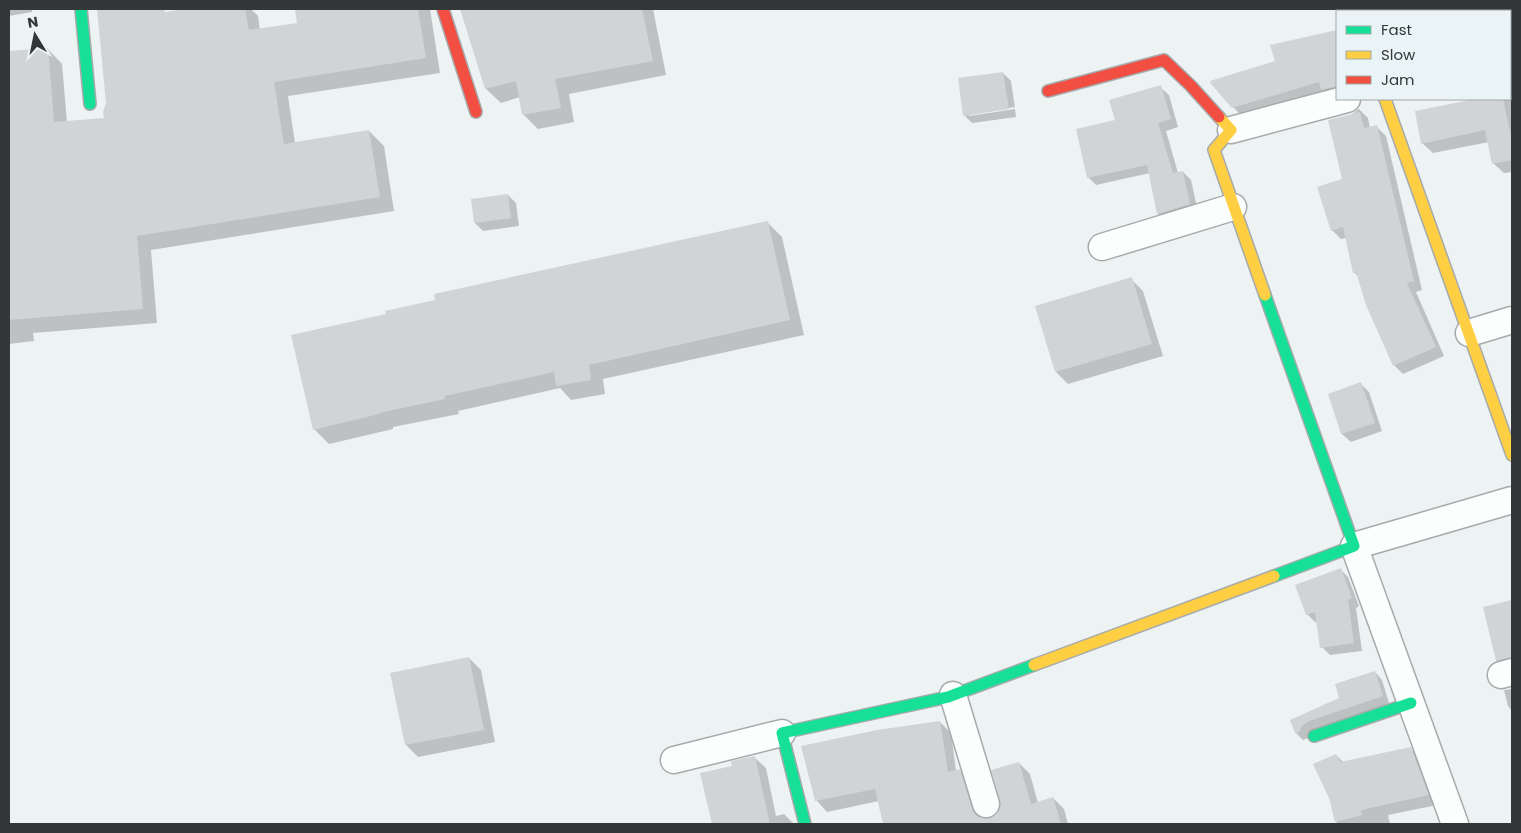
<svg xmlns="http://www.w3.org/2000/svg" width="1521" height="833" viewBox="0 0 1521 833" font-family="Poppins,sans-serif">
<rect width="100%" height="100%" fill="#edf2f3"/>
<!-- shadow -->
<g fill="#0003">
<path d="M 9,9 L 32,9 L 32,12 L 9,16 Z"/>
<path d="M 194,9 L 251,9 L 258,16 L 260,30 L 299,24 L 296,9 L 430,9 L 440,73 L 288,96 L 295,143 L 369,131 L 384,146 L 394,211 L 151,250 L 157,323 L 33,333 L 34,341 L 9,344 L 9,52 L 48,49 L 62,64 L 67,122 L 106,119 L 107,103 L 99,23 Z"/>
<path d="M 461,9 L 653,9 L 666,75 L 569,94 L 574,122 L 538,129 L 524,115 L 520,97 L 501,103 L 486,89 Z"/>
<path d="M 1337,31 L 1337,96 L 1330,98 L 1323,91 L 1242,116 L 1233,107 L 1276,62 L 1272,46 Z"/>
<path d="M 1510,71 L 1512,71 L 1512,172 L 1504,173 L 1493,163 L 1489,142 L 1433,153 L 1422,143 L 1475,99 L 1510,99 Z"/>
<path d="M 1003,73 L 1011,81 L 1015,108 L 1015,107 L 969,114 L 969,116 L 1015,109 L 1016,117 L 972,123 L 964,115 Z"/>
<path d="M 1160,87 L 1169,95 L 1178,127 L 1166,131 L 1178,173 L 1183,172 L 1191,180 L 1198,212 L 1166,222 L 1158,214 L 1150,173 L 1096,185 L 1088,177 L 1117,121 Z"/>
<path d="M 1359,109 L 1368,118 L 1370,128 L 1377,127 L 1386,136 L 1422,290 L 1416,292 L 1444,356 L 1403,374 L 1394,365 L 1359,277 L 1354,272 L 1346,238 L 1341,239 L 1332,230 L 1343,180 L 1351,115 Z"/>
<path d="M 508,195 L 516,203 L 519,226 L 483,231 L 475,223 Z"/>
<path d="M 767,222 L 782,237 L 804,335 L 603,379 L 605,394 L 571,400 L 560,388 L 458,411 L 459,414 L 393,427 L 393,429 L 329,444 L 314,429 L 387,315 Z"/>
<path d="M 1131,279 L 1143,291 L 1163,356 L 1068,384 L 1056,372 Z"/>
<path d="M 1361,384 L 1369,392 L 1382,431 L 1351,442 L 1342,434 L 1329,394 Z"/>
<path d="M 1340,569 L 1348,577 L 1359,606 L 1356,608 L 1362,651 L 1330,655 L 1322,647 L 1318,622 L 1315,622 L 1307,614 Z"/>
<path d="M 1512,600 L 1512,668 L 1506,670 L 1497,661 L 1484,608 Z"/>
<path d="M 469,658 L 481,670 L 495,742 L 418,757 L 406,745 L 392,674 Z"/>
<path d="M 1375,672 L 1382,680 L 1389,703 L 1303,740 L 1296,733 L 1291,721 L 1341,699 Z"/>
<path d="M 1512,689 L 1512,711 L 1508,706 L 1504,690 Z"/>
<path d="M 940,722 L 951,733 L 956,771 L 959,770 L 970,781 L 982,820 L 990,820 L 997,815 L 1019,763 L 1030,774 L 1038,803 L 1053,798 L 1064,809 L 1068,824 L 884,824 L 879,801 L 827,812 L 817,801 L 803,747 Z"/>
<path d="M 1410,748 L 1420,757 L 1437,805 L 1388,815 L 1390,824 L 1337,824 L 1330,798 L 1336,755 L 1344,763 Z"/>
<path d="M 755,758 L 766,768 L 776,816 L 784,814 L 794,824 L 713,824 L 702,774 L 734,767 Z"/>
</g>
<!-- building -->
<g fill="#d1d4d6">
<path d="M 97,9 L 164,9 L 165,12 L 186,9 L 245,9 L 249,30 L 297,23 L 295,9 L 418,9 L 426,58 L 274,82 L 284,144 L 369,130 L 380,197 L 137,236 L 143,309 L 9,320 L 9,51 L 48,48 L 54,122 L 104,118 L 103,112 L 106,103 Z"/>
<path d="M 460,9 L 642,9 L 653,61 L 555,79 L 561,108 L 522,115 L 516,81 L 485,89 Z"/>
<path d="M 1337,30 L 1337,86 L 1321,90 L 1319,82 L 1232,108 L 1211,84 L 1210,81 L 1275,61 L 1270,45 Z"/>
<path d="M 1003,72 L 1009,109 L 963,116 L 958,78 Z"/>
<path d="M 1161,85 L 1171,119 L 1158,123 L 1173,173 L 1183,171 L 1190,204 L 1157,214 L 1147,165 L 1087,178 L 1076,129 L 1115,120 L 1109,100 Z"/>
<path d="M 1475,99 L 1503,99 L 1512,141 L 1512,160 L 1492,164 L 1485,130 L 1421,144 L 1415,111 Z"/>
<path d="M 1360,112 L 1364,128 L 1377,125 L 1414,281 L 1407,283 L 1436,347 L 1393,366 L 1366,305 L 1356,272 L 1353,273 L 1343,227 L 1331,231 L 1317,187 L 1342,179 L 1328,120 Z"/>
<path d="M 508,194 L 511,218 L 474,223 L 471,199 Z"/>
<path d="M 768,221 L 790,320 L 589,365 L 591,380 L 556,386 L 554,372 L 445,396 L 445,399 L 379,413 L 379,414 L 313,430 L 291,335 L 386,314 L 385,311 L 435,300 L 434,294 Z"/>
<path d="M 1132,277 L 1152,344 L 1055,372 L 1035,306 Z"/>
<path d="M 1361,382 L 1375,423 L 1341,434 L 1328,394 Z"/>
<path d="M 1341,568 L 1352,598 L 1348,600 L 1354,643 L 1320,648 L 1315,612 L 1306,615 L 1295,585 Z"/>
<path d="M 1512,600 L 1512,657 L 1496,661 L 1483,607 Z"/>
<path d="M 469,657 L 484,730 L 405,745 L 390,673 Z"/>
<path d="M 1375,671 L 1383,696 L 1309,721 L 1303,725 L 1299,732 L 1295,733 L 1290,720 L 1339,698 L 1335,684 Z"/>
<path d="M 940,721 L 948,772 L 960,769 L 972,808 L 976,815 L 982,818 L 990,818 L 997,815 L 1000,808 L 1000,800 L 991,770 L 1019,762 L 1031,804 L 1053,797 L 1061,824 L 883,824 L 875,789 L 815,801 L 801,746 L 877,730 Z"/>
<path d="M 1411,747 L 1429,795 L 1361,810 L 1362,815 L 1335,822 L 1329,798 L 1313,764 L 1336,754 L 1340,762 Z"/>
<path d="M 755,756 L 770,824 L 712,824 L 700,773 L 732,766 L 731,761 Z"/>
</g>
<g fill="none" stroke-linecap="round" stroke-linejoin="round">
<defs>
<g id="street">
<path d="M 1510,55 L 1512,55"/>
<path d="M 1231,130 L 1347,99"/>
<path d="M 1102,247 L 1233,207"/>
<path d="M 1469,333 L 1512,320"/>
<path d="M 1501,675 L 1512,672"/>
<path d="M 953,695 L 986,804"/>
<path d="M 674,760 L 782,733"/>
<path d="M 1455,824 L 1354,546 L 1512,500"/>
</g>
<g id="fast">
<path d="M 81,9 L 90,104"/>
<path d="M 1265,295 L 1354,546 L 1274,576"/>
<path d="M 1314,736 L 1411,703"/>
<path d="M 805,824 L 782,733 L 948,697 L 1034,665"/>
</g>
<g id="slow">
<path d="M 1385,99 L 1512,455"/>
<path d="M 1219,117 L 1231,130 L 1214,150 L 1265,295"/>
<path d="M 1034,665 L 1274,576"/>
</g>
<g id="jam">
<path d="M 443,9 L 476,112"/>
<path d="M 1048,91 L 1164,60 L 1191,86 L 1219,117"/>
</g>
</defs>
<!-- street casing -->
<use href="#street" stroke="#a7aaac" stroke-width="29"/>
<!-- fast casing -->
<use href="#fast" stroke="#a7aaac" stroke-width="14"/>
<!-- slow casing -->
<use href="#slow" stroke="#a7aaac" stroke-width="14"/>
<!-- jam casing -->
<use href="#jam" stroke="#a7aaac" stroke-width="14"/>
<!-- street -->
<use href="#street" stroke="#fcfdfd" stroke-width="26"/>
<!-- fast -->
<use href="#fast" stroke="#16e098" stroke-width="11"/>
<!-- slow -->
<use href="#slow" stroke="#ffcf43" stroke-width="11"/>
<!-- jam -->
<use href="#jam" stroke="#f24e42" stroke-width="11"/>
</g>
<!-- border -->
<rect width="1521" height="833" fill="none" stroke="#333738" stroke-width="20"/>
<!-- legend -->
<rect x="1336" y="10" width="175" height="90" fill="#eaf4f6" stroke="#a1a8aa"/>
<rect x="1346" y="26" width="25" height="8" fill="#16e098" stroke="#a1a8aa"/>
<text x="1381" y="35" font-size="15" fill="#333738">Fast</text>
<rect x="1346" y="51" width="25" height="8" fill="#ffcf43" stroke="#a1a8aa"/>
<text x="1381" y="60" font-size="15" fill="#333738">Slow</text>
<rect x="1346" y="76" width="25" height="8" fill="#f24e42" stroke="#a1a8aa"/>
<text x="1381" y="85" font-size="15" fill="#333738">Jam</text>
<!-- north arrow -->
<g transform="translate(35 35) rotate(350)" stroke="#eaf4f6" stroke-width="4" paint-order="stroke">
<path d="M0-4L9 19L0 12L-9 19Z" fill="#333738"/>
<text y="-8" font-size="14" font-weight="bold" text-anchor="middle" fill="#333738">N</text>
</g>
</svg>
